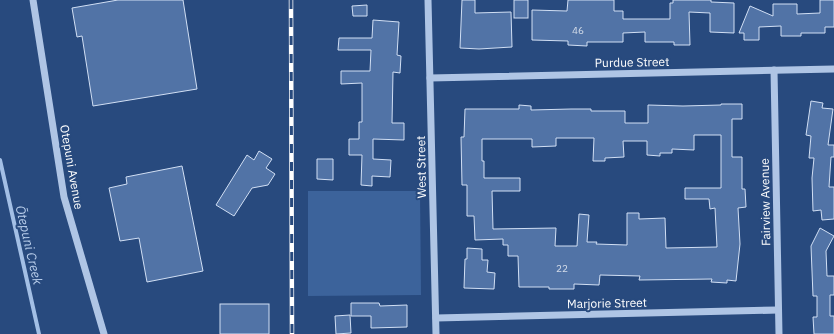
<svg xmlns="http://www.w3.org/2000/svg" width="834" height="334" viewBox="0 0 834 334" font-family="'IBM Plex Sans',sans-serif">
<rect width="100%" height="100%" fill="#284a7e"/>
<!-- green -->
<path fill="#3c639b" d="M 308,191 L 420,191 L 421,295 L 308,296 Z"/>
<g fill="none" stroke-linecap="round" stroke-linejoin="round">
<!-- stream -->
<path stroke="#a3bfe5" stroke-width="4" d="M 0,160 L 39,334"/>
</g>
<!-- building -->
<g fill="#5173a6" stroke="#d1dff4" fill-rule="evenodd">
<path d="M 118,0 L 183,0 L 197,89 L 93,106 L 82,36 L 77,37 L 72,8 Z"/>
<path d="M 462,0 L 475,0 L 475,13 L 511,12 L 512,47 L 479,49 L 460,48 Z"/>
<rect x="514" y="0" width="14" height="18"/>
<path d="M 568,0 L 614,0 L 614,11 L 623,11 L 623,19 L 670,19 L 670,3 L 673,3 L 673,0 L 711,0 L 711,2 L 734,3 L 734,33 L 710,32 L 710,13 L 689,12 L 690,45 L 674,45 L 674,42 L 645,42 L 645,32 L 623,33 L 623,42 L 587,42 L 587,46 L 568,45 L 568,41 L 532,40 L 532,10 L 567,11 Z"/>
<path d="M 820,0 L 834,0 L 834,27 L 825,27 L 825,33 L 801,33 L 801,36 L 781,36 L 781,26 L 759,27 L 759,40 L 744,40 L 744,33 L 739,33 L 750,6 L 773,16 L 773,4 L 797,4 L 797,14 L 820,13 Z"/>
<path d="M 367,5 L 367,16 L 353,16 L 352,6 Z"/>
<path d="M 373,20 L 399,22 L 397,55 L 401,56 L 400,73 L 393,72 L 392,123 L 404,123 L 404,140 L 373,139 L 373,159 L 391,160 L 390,177 L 372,176 L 372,186 L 361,185 L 362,155 L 349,155 L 349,139 L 359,139 L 359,122 L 362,122 L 362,83 L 341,84 L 341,71 L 370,71 L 371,50 L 338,50 L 339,38 L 372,38 Z"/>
<path d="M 811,101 L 823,103 L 822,108 L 833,109 L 828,145 L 834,145 L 834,157 L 831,157 L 829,187 L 834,187 L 834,219 L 822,220 L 821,210 L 813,211 L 812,178 L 814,158 L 809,158 L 811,136 L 806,135 Z"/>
<path d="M 721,104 L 742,104 L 742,119 L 732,119 L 732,157 L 742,157 L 742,189 L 745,189 L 746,207 L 738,208 L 740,244 L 736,281 L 727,280 L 727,283 L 711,282 L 712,279 L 639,280 L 640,276 L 600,275 L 599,285 L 574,284 L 574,289 L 549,289 L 549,287 L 519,287 L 518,256 L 508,256 L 508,245 L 503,245 L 503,239 L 475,240 L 474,216 L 467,216 L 467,185 L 462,185 L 461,137 L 464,137 L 465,109 L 519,109 L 519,105 L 531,106 L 531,110 L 571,109 L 591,109 L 591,111 L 625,111 L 625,123 L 648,123 L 648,105 L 683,106 L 721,105 ZM 694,135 L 721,135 L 721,188 L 685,188 L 685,199 L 709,199 L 710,209 L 715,208 L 717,247 L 666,248 L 665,218 L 639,219 L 639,213 L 627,213 L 627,245 L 596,244 L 597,242 L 587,242 L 589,215 L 579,214 L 577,246 L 555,246 L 556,228 L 493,229 L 492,191 L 520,191 L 520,178 L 484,178 L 484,161 L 482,161 L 482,139 L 532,139 L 532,147 L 556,146 L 556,138 L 594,138 L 593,161 L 605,161 L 605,158 L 624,157 L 623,141 L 647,141 L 647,155 L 660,156 L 660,153 L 672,153 L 672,149 L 694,150 Z"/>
<path d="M 259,151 L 272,159 L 266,168 L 275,174 L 268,185 L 252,188 L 234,216 L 216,205 L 247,155 L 254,160 Z"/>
<path d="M 317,159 L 333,159 L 333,180 L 317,179 Z"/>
<path d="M 182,166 L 203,271 L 147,282 L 139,238 L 120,241 L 109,188 L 127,184 L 126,177 Z"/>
<path d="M 820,228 L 834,236 L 826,251 L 827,276 L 834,276 L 834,295 L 830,295 L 830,316 L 834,316 L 834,334 L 814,334 L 813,317 L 817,317 L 817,296 L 813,296 L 811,246 Z"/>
<path d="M 467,248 L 482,249 L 482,260 L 488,260 L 487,272 L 495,273 L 494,289 L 464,288 L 465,259 L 467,259 Z"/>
<path d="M 351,303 L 379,303 L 380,306 L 407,305 L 407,327 L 371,328 L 371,316 L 351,316 Z"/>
<rect x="220" y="304" width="49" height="30"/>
<path d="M 350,315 L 351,333 L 336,334 L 335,316 Z"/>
</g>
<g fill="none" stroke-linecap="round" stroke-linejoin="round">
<!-- minor -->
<g stroke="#afc5e5" stroke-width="7">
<path d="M 33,0 L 64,197 L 104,334"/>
<path d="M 428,0 L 436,334"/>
<path d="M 774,70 L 779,334"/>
<path d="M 430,78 L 834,69"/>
<path d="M 436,318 L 778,310"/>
</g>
<defs>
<path id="rail" d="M 291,0 L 292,334"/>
</defs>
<!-- rail casing -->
<use href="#rail" stroke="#fff" stroke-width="4.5"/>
<!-- rail -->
<use href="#rail" stroke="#284a7e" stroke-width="3" stroke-dasharray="9" stroke-linecap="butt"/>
</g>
<g text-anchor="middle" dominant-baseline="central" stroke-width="4" stroke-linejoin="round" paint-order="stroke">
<!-- number labels -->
<g font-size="10" fill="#d4dce9">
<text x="578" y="30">46</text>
<text x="562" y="268">22</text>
</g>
<!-- street labels -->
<g font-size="12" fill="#fff" stroke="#284a7e">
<text transform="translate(632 62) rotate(-1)">Purdue Street</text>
<text transform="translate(72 167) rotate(80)">Otepuni Avenue</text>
<text transform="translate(421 167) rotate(-91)">West Street</text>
<text transform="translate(765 202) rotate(-91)">Fairview Avenue</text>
<text transform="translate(607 303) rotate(-1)">Marjorie Street</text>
</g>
<!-- water labels -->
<g font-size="13" font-style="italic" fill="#bacfec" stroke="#284a7e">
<text transform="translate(29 245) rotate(77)">Ōtepuni Creek</text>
</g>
</g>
</svg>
